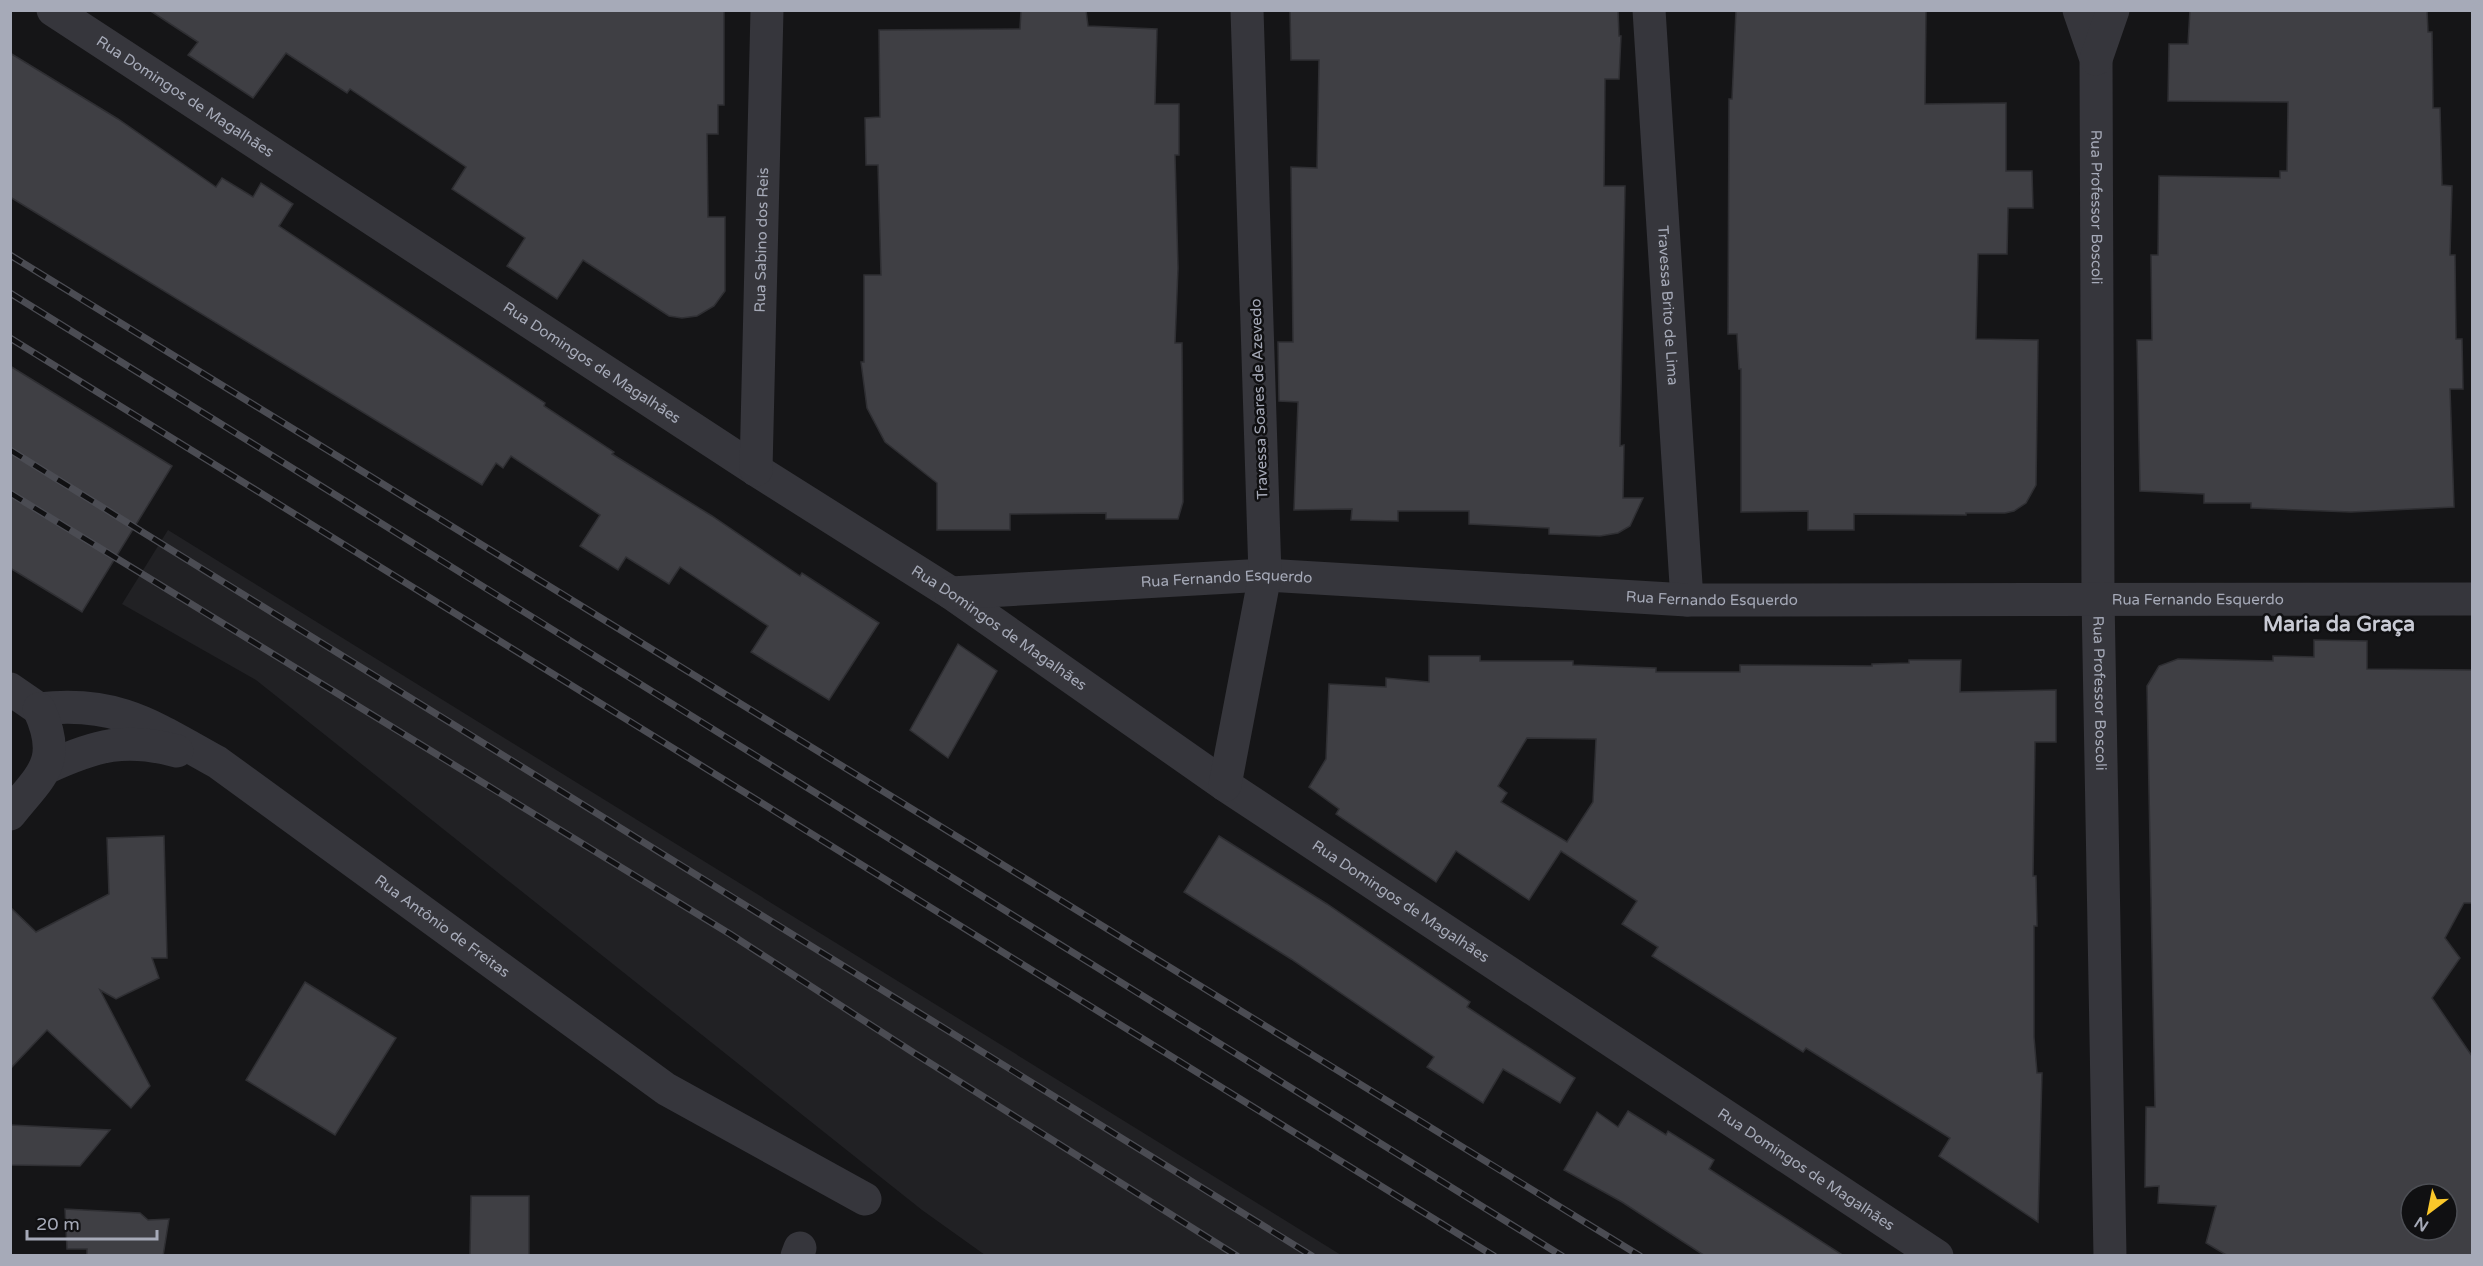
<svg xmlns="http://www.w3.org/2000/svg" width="2483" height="1266" viewBox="0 0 2483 1266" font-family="'Varela Round',sans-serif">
<rect width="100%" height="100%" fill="#151517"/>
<!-- built -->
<path fill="#212124" d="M 168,530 L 1341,1255 L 985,1255 L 922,1210 L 256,680 L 122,604 Z"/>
<!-- building -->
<g fill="#3f3f44" stroke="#2f2f33" stroke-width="1.5" fill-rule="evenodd">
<path d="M 149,10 L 724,10 L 724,105 L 718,105 L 718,134 L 707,134 L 708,217 L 725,217 L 725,291 L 714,306 L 697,316 L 682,318 L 669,316 L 583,260 L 557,299 L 507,266 L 525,238 L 452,189 L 466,167 L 350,89 L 347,93 L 286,53 L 253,98 L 188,55 L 198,42 Z"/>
<path d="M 1021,10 L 1086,10 L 1088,26 L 1157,29 L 1155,104 L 1179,104 L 1179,155 L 1175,155 L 1178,268 L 1175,343 L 1182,343 L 1183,502 L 1178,519 L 1106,519 L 1106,513 L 1010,514 L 1010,530 L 937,530 L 937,483 L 885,442 L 867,408 L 861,362 L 864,362 L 864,275 L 881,275 L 878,165 L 866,165 L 865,118 L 880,117 L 879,30 L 1020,29 Z"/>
<path d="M 1290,10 L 1618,10 L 1619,36 L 1621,36 L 1619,79 L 1605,79 L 1604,186 L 1625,186 L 1620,446 L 1624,445 L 1623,498 L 1643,498 L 1630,526 L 1618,533 L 1600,536 L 1549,534 L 1549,528 L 1469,524 L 1469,511 L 1398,511 L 1398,521 L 1351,520 L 1352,509 L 1294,510 L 1298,402 L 1279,401 L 1278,342 L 1293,342 L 1291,167 L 1317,168 L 1319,60 L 1291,60 Z"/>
<path d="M 1736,10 L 1926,10 L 1925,104 L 2006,103 L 2006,171 L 2032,171 L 2033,208 L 2008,208 L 2007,254 L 1978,254 L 1976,339 L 2038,340 L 2036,485 L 2026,503 L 2014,511 L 2005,513 L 1966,513 L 1966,515 L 1854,514 L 1854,530 L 1808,530 L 1808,511 L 1741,512 L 1741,369 L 1739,369 L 1737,334 L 1728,334 L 1729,99 L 1732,99 Z"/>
<path d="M 2190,10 L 2427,10 L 2428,32 L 2432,32 L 2433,108 L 2440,108 L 2442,185 L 2452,186 L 2450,255 L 2455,255 L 2456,339 L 2462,339 L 2463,389 L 2450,389 L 2454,507 L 2351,512 L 2251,508 L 2251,503 L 2204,503 L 2204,494 L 2140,491 L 2137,340 L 2152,340 L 2151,255 L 2158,255 L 2159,176 L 2280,178 L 2280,171 L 2287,171 L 2288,102 L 2168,101 L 2169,44 L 2188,44 Z"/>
<path d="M 10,53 L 118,119 L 216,187 L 222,178 L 253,197 L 261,183 L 293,204 L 279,226 L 545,403 L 544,406 L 614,452 L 612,454 L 712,516 L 800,576 L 802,573 L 879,623 L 829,700 L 751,652 L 768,626 L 680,567 L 669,584 L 626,557 L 618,570 L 580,546 L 600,515 L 511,456 L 503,468 L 496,463 L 482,485 L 10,197 Z"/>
<path d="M 10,366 L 172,466 L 82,612 L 10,568 Z"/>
<path d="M 2314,640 L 2367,641 L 2367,669 L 2472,670 L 2472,903 L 2464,903 L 2445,938 L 2460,958 L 2432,998 L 2472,1056 L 2472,1256 L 2228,1256 L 2206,1243 L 2216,1206 L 2158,1203 L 2159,1186 L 2145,1187 L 2146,1107 L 2155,1107 L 2147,686 L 2159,666 L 2178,659 L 2273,661 L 2273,656 L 2314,657 ZM 2411,1194 L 2447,1194 L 2447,1230 L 2411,1230 Z"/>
<path d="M 958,644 L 997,671 L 948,758 L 910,730 Z"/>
<path d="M 1429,656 L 1480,656 L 1480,661 L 1573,661 L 1573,665 L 1656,668 L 1656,672 L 1740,672 L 1740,665 L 1872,666 L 1872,664 L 1909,663 L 1909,660 L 1961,660 L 1960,692 L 2056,690 L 2056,742 L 2035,742 L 2033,876 L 2036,876 L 2037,926 L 2034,926 L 2034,1037 L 2037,1073 L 2042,1073 L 2038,1222 L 1939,1156 L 1950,1138 L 1806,1048 L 1803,1052 L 1652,956 L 1658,947 L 1622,924 L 1637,901 L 1561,851 L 1529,900 L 1456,851 L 1436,882 L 1336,814 L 1339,809 L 1309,787 L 1326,759 L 1329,684 L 1386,687 L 1386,678 L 1429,682 ZM 1527,738 L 1596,739 L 1593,802 L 1567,842 L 1501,802 L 1507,793 L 1498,786 Z"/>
<path d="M 164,836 L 167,958 L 152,958 L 159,978 L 116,999 L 100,990 L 150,1086 L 131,1108 L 47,1030 L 10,1069 L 10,907 L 36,932 L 109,894 L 107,838 Z"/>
<path d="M 1219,836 L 1327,904 L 1470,1002 L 1467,1007 L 1575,1078 L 1560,1103 L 1503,1069 L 1483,1103 L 1427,1067 L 1434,1057 L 1291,959 L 1184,892 Z"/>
<path d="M 305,982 L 396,1038 L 335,1135 L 246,1080 Z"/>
<path d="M 1628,1111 L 1666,1135 L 1668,1131 L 1714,1160 L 1709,1169 L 1844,1256 L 1705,1256 L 1622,1202 L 1564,1170 L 1597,1112 L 1618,1127 Z"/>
<path d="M 10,1125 L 110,1130 L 80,1166 L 10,1165 Z"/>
<path d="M 471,1196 L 529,1196 L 529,1256 L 470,1256 Z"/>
<path d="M 65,1209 L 140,1213 L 148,1220 L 169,1219 L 163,1256 L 87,1256 L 87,1249 L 67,1249 Z"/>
</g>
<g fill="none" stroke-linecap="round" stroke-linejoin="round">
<!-- minor -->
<g stroke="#36363c" stroke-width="33">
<path id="s1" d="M 53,10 L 756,470 L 951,593 L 1225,785 L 1937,1256"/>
<path id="s2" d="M 1649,10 L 1687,600"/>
<path id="s3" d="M 2079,10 L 2096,59 L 2098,598 L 2110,1256"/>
<path d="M 2096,59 L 2113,10"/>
<path id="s4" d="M 756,470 L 767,10"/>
<path id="s5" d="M 951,593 L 1265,575 L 1687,600 L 2472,599"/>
<path id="s6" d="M 10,689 L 39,709 C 117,700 152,726 217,762 L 666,1089 L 865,1199"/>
<path d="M 48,767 C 96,745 126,737 177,751"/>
<path d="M 1225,785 L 1265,575 L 1247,10"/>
<path d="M 10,814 C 42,774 63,762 39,709"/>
<path d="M 797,1256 L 800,1248"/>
</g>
<defs>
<g id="rail">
<path d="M 10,255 L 1640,1256"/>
<path d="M 10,293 L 1562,1256"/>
<path d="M 10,338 L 1494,1256"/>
<path d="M 10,450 L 1312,1256"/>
<path d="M 10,493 L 730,934 L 914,1053 L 1237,1256"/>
</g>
</defs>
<!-- rail casing -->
<use href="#rail" stroke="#4b4c53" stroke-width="7"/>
<!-- rail -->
<use href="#rail" stroke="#101012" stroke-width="4.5" stroke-dasharray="14" stroke-linecap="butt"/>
</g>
<g text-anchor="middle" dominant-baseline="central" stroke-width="5" stroke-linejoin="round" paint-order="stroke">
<!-- street labels -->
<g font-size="15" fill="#a6aab8" stroke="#101012">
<text stroke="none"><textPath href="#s1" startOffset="158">Rua Domingos de Magalhães</textPath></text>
<text stroke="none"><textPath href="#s3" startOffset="200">Rua Professor Boscoli</textPath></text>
<text stroke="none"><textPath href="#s4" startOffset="230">Rua Sabino dos Reis</textPath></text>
<text stroke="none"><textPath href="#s2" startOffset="296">Travessa Brito de Lima</textPath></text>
<text stroke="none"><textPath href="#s1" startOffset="644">Rua Domingos de Magalhães</textPath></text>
<text transform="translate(1259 399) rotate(-92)">Travessa Soares de Azevedo</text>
<text stroke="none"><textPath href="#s5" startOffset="276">Rua Fernando Esquerdo</textPath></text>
<text stroke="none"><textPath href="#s5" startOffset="762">Rua Fernando Esquerdo</textPath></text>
<text stroke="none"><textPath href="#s5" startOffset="1248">Rua Fernando Esquerdo</textPath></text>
<text stroke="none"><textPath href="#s1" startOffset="1130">Rua Domingos de Magalhães</textPath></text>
<text stroke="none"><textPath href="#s3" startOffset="686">Rua Professor Boscoli</textPath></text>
<text stroke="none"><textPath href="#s1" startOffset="1616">Rua Domingos de Magalhães</textPath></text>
<text stroke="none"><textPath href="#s6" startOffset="504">Rua Antônio de Freitas</textPath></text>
<text stroke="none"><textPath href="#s1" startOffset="2102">Rua Domingos de Magalhães</textPath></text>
</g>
<!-- district labels -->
<g font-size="21" font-weight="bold" fill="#c8cad4" stroke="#101012">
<text x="2339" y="624">Maria da Graça</text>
</g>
</g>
<!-- border -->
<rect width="2483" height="1266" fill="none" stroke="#a6aab8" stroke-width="24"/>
<!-- north arrow -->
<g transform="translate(2429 1212) rotate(212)"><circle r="28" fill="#101012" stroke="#4c4e54" stroke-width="1.5"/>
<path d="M0-4.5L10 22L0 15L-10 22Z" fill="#fac72a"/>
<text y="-9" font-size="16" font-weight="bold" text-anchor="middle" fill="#a6aab8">N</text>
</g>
<!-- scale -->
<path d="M27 1230v9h130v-9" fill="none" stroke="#a6aab8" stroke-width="3"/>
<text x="36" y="1230" font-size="18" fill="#a6aab8" stroke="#101012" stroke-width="4.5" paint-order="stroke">20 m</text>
</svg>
